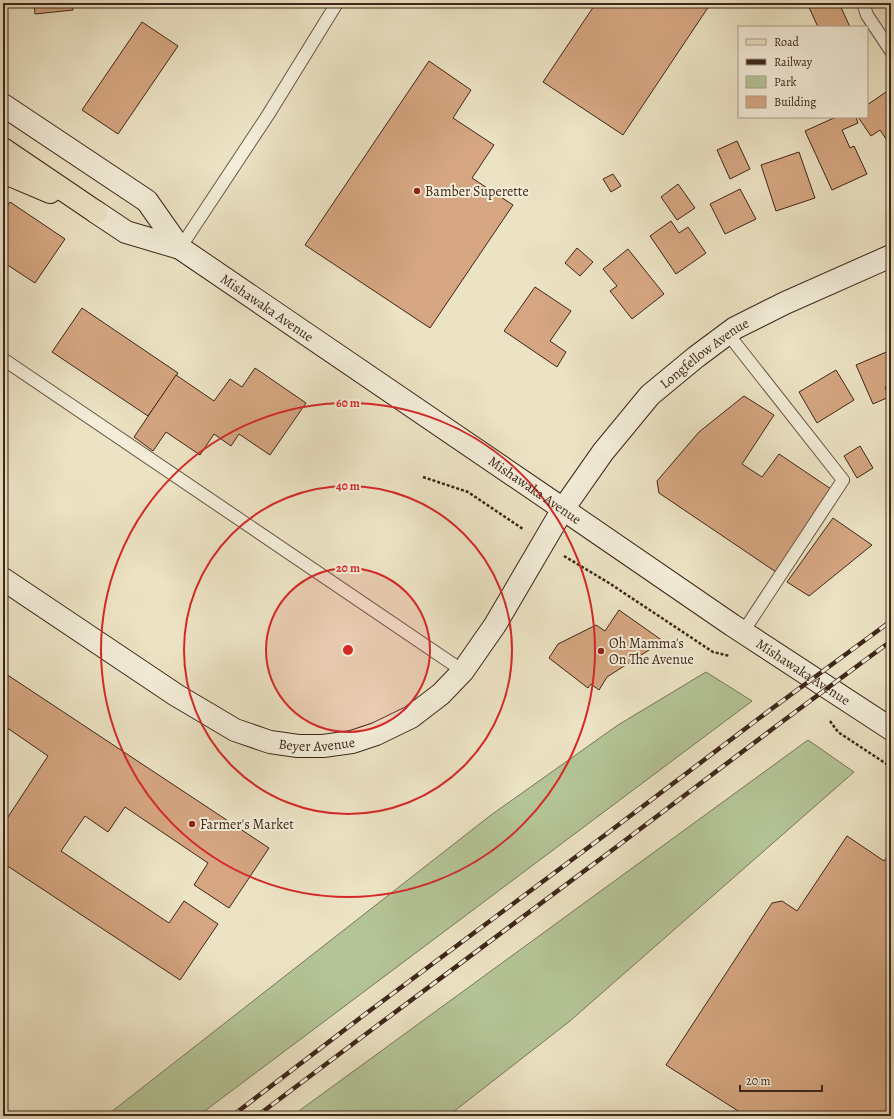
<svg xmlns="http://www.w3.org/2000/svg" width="894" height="1119" viewBox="0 0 894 1119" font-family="Alegreya,serif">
<rect width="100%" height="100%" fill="#ece3c4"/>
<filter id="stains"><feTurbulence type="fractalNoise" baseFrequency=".005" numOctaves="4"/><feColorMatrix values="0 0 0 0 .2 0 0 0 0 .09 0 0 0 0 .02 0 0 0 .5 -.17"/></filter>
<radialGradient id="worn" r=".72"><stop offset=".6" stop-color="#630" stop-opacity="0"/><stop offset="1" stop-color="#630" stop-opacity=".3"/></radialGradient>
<!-- green -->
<g fill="#b4c496" stroke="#797558">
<path d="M 706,672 L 752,701 L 198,1116 L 106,1116 L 491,815 L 618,725 Z"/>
<path d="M 808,740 L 854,772 L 570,1021 L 448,1116 L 292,1116 Z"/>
</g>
<!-- building -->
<g fill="#d5a681" stroke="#3e2619">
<path d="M 34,3 L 72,3 L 73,10 L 35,14 Z"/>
<path d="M 596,3 L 711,3 L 623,135 L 543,82 Z"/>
<path d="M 807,3 L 839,3 L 850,27 L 818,27 Z"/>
<path d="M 142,22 L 178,46 L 118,134 L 82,110 Z"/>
<path d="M 429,61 L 471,90 L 453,118 L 494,145 L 472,178 L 513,205 L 430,328 L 305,245 Z"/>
<path d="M 886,92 L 891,99 L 891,146 L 880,130 L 871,136 L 858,117 L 867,117 L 867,105 Z"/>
<path d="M 836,117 L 856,117 L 858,123 L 842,130 L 850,148 L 854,146 L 867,174 L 832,190 L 805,131 Z"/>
<path d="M 737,141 L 750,169 L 730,179 L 717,150 Z"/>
<path d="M 799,152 L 815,198 L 776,211 L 761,165 Z"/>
<path d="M 613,174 L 621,186 L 611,192 L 603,179 Z"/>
<path d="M 678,184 L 695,208 L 677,220 L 661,197 Z"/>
<path d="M 740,189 L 756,219 L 725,234 L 710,204 Z"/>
<path d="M 10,202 L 65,239 L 35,283 L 3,262 L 3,212 Z"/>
<path d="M 671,221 L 679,233 L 688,227 L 706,253 L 676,274 L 650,236 Z"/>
<path d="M 577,248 L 593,262 L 580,276 L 565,263 Z"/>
<path d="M 628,249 L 664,294 L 632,319 L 610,291 L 617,286 L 603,269 Z"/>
<path d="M 535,287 L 571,311 L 550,341 L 566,352 L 557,367 L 504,331 Z"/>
<path d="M 82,308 L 178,373 L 148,416 L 52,352 Z"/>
<path d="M 891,350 L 891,384 L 885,387 L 889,397 L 873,404 L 856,365 Z"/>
<path d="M 255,368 L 306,403 L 270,455 L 239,434 L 231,446 L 214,434 L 200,455 L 166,432 L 153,451 L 134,437 L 176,375 L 214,401 L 230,379 L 242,387 Z"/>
<path d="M 836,370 L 854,400 L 817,423 L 799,392 Z"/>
<path d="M 744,396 L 774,415 L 742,464 L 762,477 L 779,454 L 831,489 L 776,572 L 659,493 L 657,481 L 699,432 Z"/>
<path d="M 860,446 L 873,468 L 857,478 L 844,456 Z"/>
<path d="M 833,518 L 872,545 L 809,596 L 787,582 Z"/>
<path d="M 619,610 L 663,641 L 607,677 L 599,690 L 591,684 L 588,688 L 549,658 L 558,644 L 596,625 L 605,631 Z"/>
<path d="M 3,672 L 269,848 L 229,908 L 194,885 L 208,863 L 125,807 L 108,832 L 85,816 L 61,851 L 169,923 L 184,901 L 218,924 L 180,980 L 3,863 L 3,814 L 8,817 L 48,756 L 3,725 Z"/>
<path d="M 847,836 L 884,861 L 891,851 L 891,1116 L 746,1116 L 666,1065 L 772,903 L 782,901 L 797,911 Z"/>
</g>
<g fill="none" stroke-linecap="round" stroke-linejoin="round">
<defs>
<g id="lane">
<path d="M 863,3 L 867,15 L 891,51"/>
<path d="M 180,248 L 268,115 L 337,3"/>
<path d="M 728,334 L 843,480 L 743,632"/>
<path d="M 3,359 L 463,671"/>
</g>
<g id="secondary">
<path d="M 3,105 L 147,201 L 180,248"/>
<path id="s1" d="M 96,212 L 126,232 L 180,248 L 563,509 L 732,625 L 891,729"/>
<path id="s2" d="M 3,579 L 176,695 L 235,730 L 270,742 L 298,746 L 323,746 L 352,742 L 376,734 L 411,717 L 441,694 L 463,671 L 495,625 L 563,509 L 603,452 L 650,395 L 696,357 L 735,328 L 785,303 L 891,256"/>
</g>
<g id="primary">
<path d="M 3,149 L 96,212"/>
<path d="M 3,172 L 50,192"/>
</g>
</defs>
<!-- lane casing -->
<use href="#lane" stroke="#6a5544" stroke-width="14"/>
<!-- secondary casing -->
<use href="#secondary" stroke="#3e2619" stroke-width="24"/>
<!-- primary casing -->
<use href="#primary" stroke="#3e2619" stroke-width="24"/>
<!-- path -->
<g stroke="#3e2619" stroke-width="2.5" stroke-dasharray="3 2" stroke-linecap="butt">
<path d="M 423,477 L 468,492 L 523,529"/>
<path d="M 564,556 L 609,583 L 713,652 L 730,656"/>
<path d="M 830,721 L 838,732 L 891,767"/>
</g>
<!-- lane -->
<use href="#lane" stroke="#f3edd9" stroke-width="12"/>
<!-- secondary -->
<use href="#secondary" stroke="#f3edd9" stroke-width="22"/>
<!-- primary -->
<use href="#primary" stroke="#ece3c4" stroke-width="22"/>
<defs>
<g id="rail">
<path d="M 232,1116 L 364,1015 L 605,835 L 770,710 L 891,621"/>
<path d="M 257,1116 L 374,1028 L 615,848 L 779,724 L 891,641"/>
</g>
</defs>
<!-- rail casing -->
<use href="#rail" stroke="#3e2619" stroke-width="4.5"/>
<!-- rail -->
<use href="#rail" stroke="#f3edd9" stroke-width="3" stroke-dasharray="9" stroke-linecap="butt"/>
</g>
<!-- distance rings -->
<circle cx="348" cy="650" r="82" fill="#d62828" fill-opacity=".12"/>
<g fill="none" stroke="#d62828" stroke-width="2">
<circle cx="348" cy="650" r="82"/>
<circle cx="348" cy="650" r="164"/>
<circle cx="348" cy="650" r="247"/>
</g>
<!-- markers -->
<g fill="#8f2418" stroke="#f3edd9" stroke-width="1.5">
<circle cx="417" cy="191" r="4"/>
<circle cx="601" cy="651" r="4"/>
<circle cx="192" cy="824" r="4"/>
</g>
<g text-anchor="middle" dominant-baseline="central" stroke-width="4" stroke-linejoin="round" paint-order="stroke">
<!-- poi labels -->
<g font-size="14" fill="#3e2619" stroke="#f3edd9" text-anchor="start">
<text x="425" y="191">Bamber Superette</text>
<text x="609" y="643">Oh Mamma's<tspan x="609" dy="16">On The Avenue</tspan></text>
<text x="200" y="824">Farmer's Market</text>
</g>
<!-- street labels -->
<g font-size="14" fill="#3e2619" stroke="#f3edd9">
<text stroke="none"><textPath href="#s1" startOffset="198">Mishawaka Avenue</textPath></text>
<text stroke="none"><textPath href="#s2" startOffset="933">Longfellow Avenue</textPath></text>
<text stroke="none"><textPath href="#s1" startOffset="522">Mishawaka Avenue</textPath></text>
<text stroke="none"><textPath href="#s1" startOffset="846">Mishawaka Avenue</textPath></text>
<text stroke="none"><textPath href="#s2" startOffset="361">Beyer Avenue</textPath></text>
</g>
</g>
<circle cx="348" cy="650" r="6" fill="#d62828" stroke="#f3edd9" stroke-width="2"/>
<g font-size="12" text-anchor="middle" font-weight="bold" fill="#d62828" stroke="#f3edd9" stroke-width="4" stroke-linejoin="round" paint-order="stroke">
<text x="348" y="407">60 m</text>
<text x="348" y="490">40 m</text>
<text x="348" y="572">20 m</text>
</g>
<!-- margin -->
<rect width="894" height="1119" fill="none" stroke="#ece3c4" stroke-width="16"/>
<rect x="4" y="4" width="886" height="1111" fill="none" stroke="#3e2619" stroke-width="2"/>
<rect x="8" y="8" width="878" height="1103" fill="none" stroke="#3e2619"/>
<!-- legend -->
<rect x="738" y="26" width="130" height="92" fill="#f3edd9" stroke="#ab9d8c"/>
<rect x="746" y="39" width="20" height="6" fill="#ece3c4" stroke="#ab9d8c"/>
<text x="774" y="46" font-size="12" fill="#3e2619">Road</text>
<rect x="746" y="59" width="20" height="6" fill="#3e2619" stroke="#ab9d8c"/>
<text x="774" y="66" font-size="12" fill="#3e2619">Railway</text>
<rect x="746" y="76" width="20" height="12" fill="#b4c496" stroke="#ab9d8c"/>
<text x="774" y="86" font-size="12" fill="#3e2619">Park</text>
<rect x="746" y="96" width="20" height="12" fill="#d5a681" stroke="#ab9d8c"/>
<text x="774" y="106" font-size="12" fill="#3e2619">Building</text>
<!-- scale -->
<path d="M740 1085v6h82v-6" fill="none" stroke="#3e2619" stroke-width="2"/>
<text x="746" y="1085" font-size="12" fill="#3e2619" stroke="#f3edd9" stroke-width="3" paint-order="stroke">20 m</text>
<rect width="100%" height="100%" filter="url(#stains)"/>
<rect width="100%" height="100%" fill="url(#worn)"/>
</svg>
